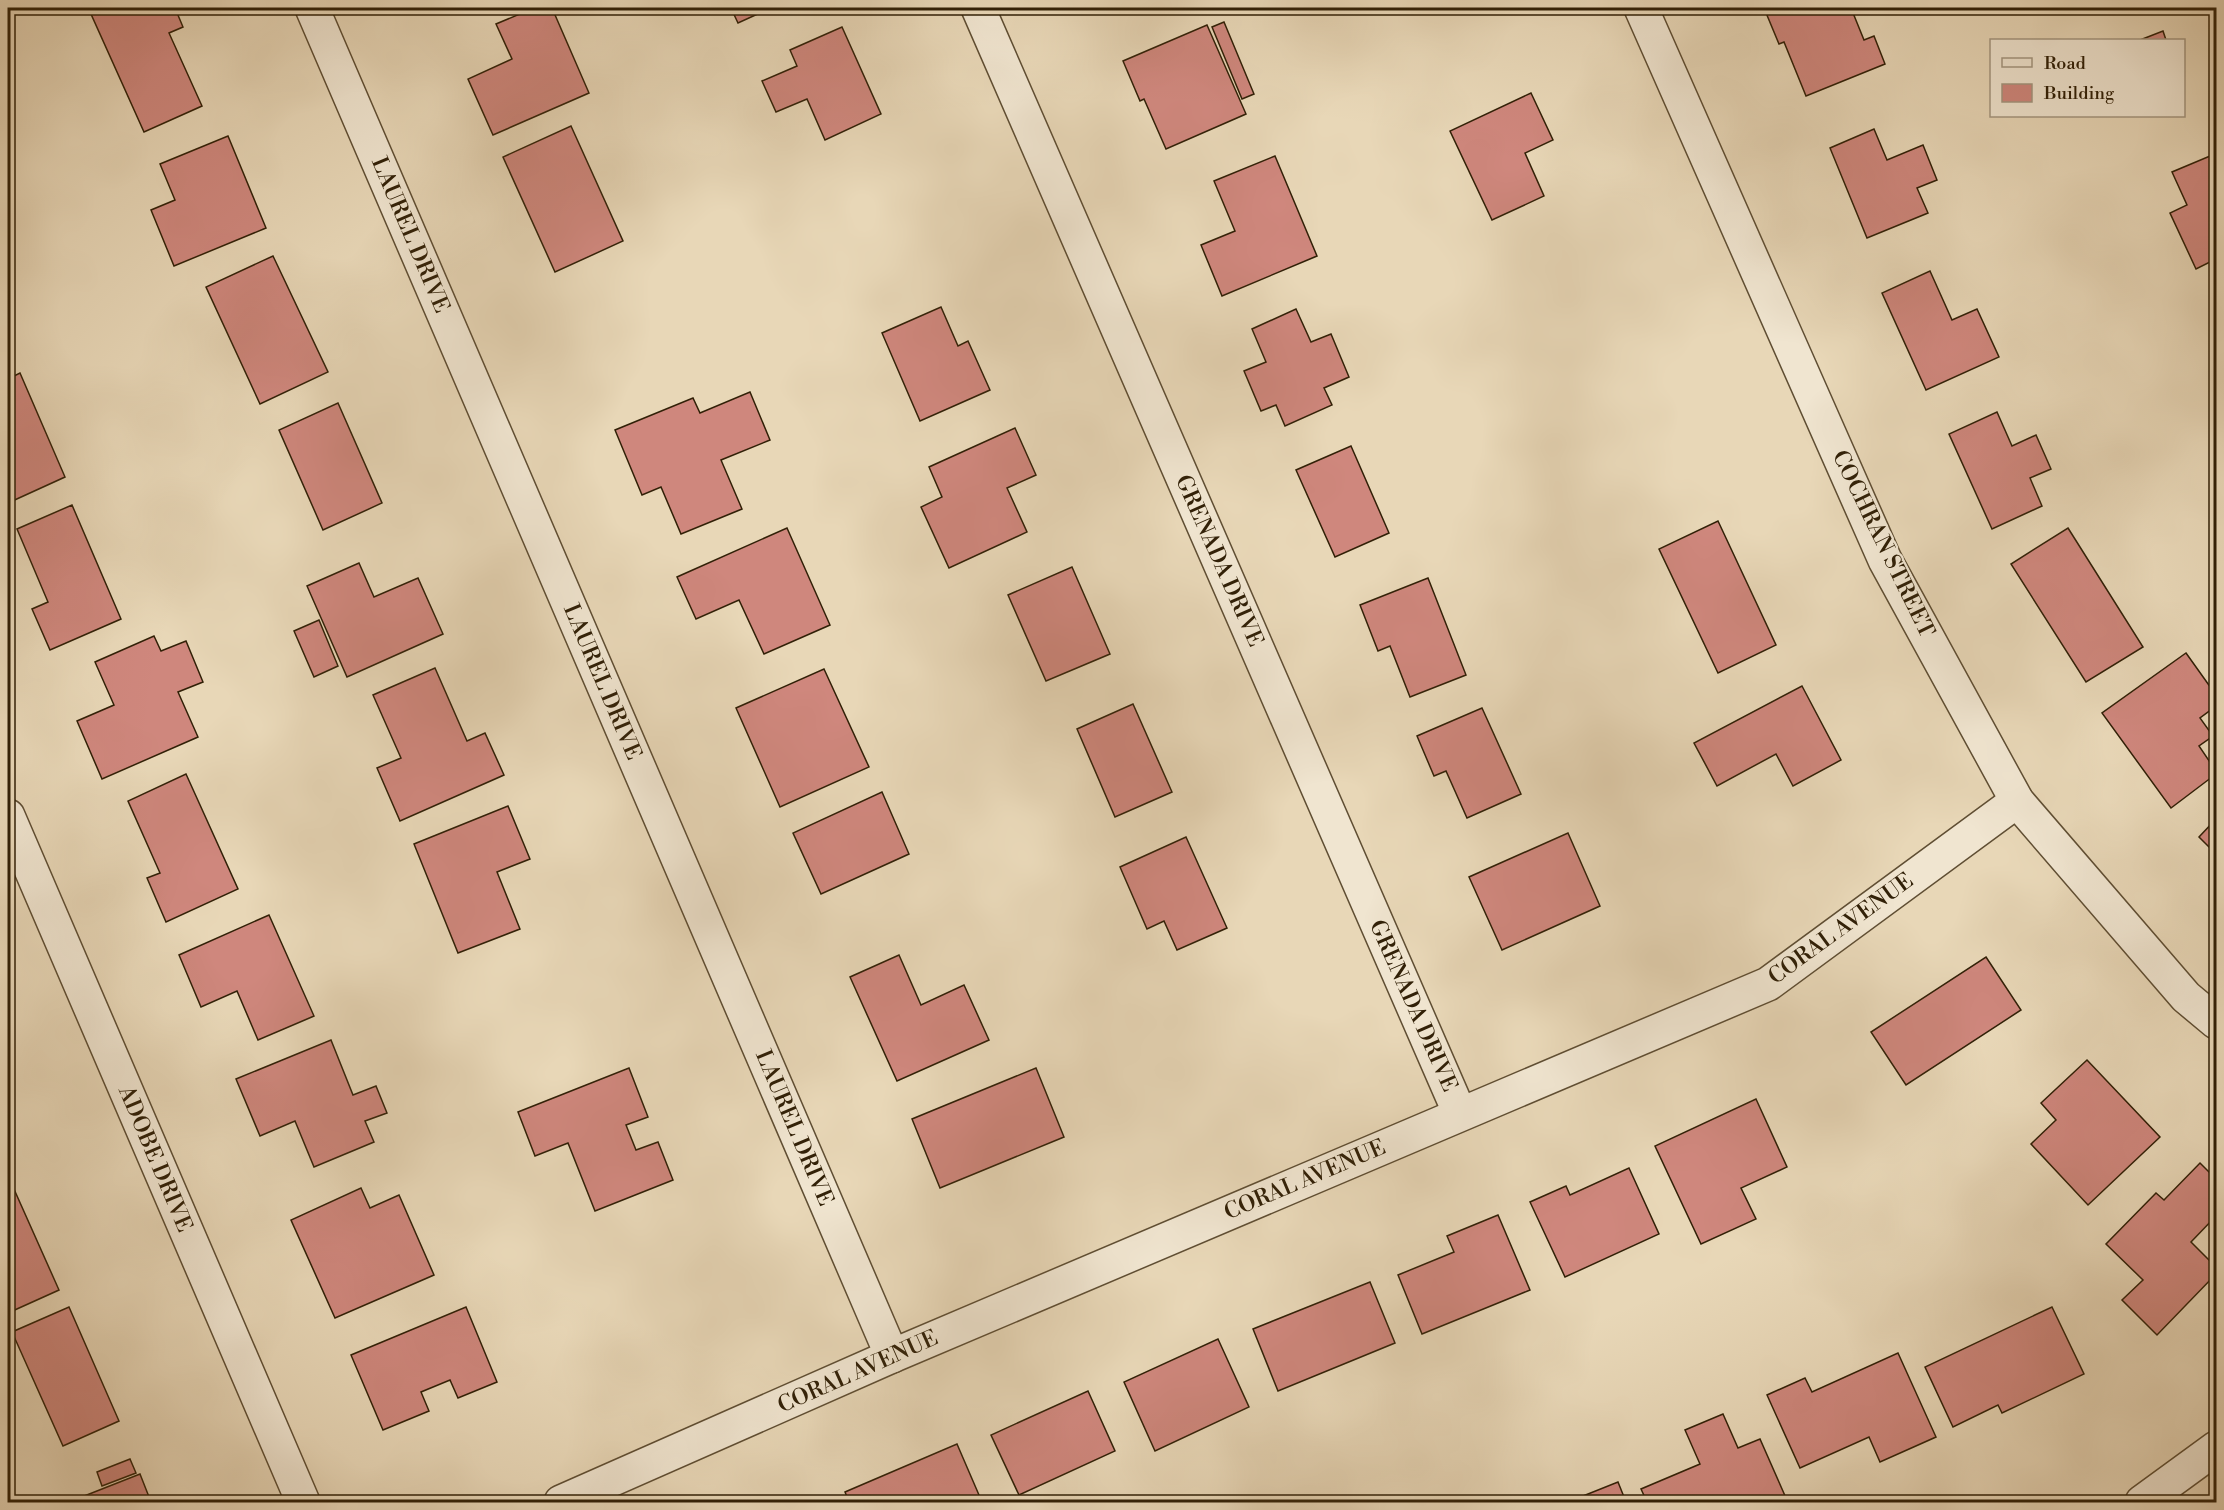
<svg xmlns="http://www.w3.org/2000/svg" width="2224" height="1510" viewBox="0 0 2224 1510" font-family="'Libre Bodoni',serif">
<rect width="100%" height="100%" fill="#e8d7b7"/>
<filter id="stains"><feTurbulence type="fractalNoise" baseFrequency=".00333" numOctaves="4"/><feColorMatrix values="0 0 0 0 .2 0 0 0 0 .09 0 0 0 0 .02 0 0 0 .5 -.17"/></filter>
<radialGradient id="worn" r=".72"><stop offset=".6" stop-color="#630" stop-opacity="0"/><stop offset="1" stop-color="#630" stop-opacity=".3"/></radialGradient>
<!-- building -->
<g fill="#cf877d" stroke="#312007" stroke-width="1.5">
<path d="M 104,8 L 175,8 L 183,27 L 169,33 L 202,106 L 144,132 L 91,14 Z"/>
<path d="M 534,8 L 552,8 L 589,93 L 493,135 L 468,79 L 512,59 L 496,24 Z"/>
<path d="M 731,8 L 771,8 L 738,23 Z"/>
<path d="M 1764,8 L 1851,8 L 1864,40 L 1874,36 L 1885,64 L 1806,96 L 1784,42 L 1779,44 Z"/>
<path d="M 1224,22 L 1254,94 L 1242,99 L 1212,27 Z"/>
<path d="M 1207,25 L 1246,114 L 1166,149 L 1144,99 L 1140,101 L 1123,61 Z"/>
<path d="M 842,27 L 881,114 L 825,140 L 807,99 L 776,112 L 762,81 L 797,66 L 790,50 Z"/>
<path d="M 2163,31 L 2166,40 L 2140,40 Z"/>
<path d="M 1531,93 L 1553,140 L 1525,153 L 1544,196 L 1492,220 L 1450,131 Z"/>
<path d="M 571,126 L 623,241 L 555,272 L 503,157 Z"/>
<path d="M 1874,129 L 1887,160 L 1923,145 L 1937,180 L 1917,188 L 1928,213 L 1867,238 L 1830,148 Z"/>
<path d="M 228,136 L 266,228 L 174,266 L 151,210 L 175,200 L 160,164 Z"/>
<path d="M 1275,156 L 1317,256 L 1222,296 L 1201,245 L 1235,231 L 1214,181 Z"/>
<path d="M 2210,156 L 2216,171 L 2216,259 L 2196,269 L 2170,213 L 2187,205 L 2172,172 Z"/>
<path d="M 273,256 L 328,372 L 260,404 L 206,287 Z"/>
<path d="M 1930,271 L 1952,320 L 1977,309 L 1999,357 L 1926,390 L 1882,293 Z"/>
<path d="M 941,307 L 958,346 L 968,341 L 990,390 L 920,421 L 882,333 Z"/>
<path d="M 1296,309 L 1311,342 L 1331,334 L 1349,377 L 1324,388 L 1332,405 L 1285,426 L 1276,405 L 1261,411 L 1244,371 L 1266,362 L 1252,329 Z"/>
<path d="M 20,373 L 65,477 L 8,503 L 8,379 Z"/>
<path d="M 750,392 L 770,440 L 721,460 L 742,509 L 681,534 L 661,487 L 642,495 L 615,430 L 693,398 L 700,413 Z"/>
<path d="M 338,403 L 382,503 L 323,530 L 279,430 Z"/>
<path d="M 1997,412 L 2012,446 L 2036,435 L 2051,469 L 2030,478 L 2042,506 L 1992,529 L 1949,434 Z"/>
<path d="M 1015,428 L 1036,475 L 1007,488 L 1027,532 L 949,568 L 921,507 L 942,497 L 929,467 Z"/>
<path d="M 1351,446 L 1389,533 L 1335,557 L 1296,470 Z"/>
<path d="M 72,505 L 121,619 L 50,650 L 32,609 L 48,602 L 17,529 Z"/>
<path d="M 1718,521 L 1776,645 L 1718,673 L 1659,549 Z"/>
<path d="M 787,528 L 830,625 L 764,654 L 739,600 L 696,619 L 677,577 Z"/>
<path d="M 2068,528 L 2143,647 L 2086,682 L 2011,564 Z"/>
<path d="M 359,563 L 374,597 L 418,578 L 443,634 L 347,677 L 307,586 Z"/>
<path d="M 1072,567 L 1110,654 L 1046,681 L 1008,595 Z"/>
<path d="M 1428,578 L 1466,675 L 1410,697 L 1390,646 L 1378,651 L 1360,605 Z"/>
<path d="M 319,620 L 338,666 L 314,677 L 294,631 Z"/>
<path d="M 154,636 L 161,651 L 186,641 L 203,682 L 178,692 L 198,737 L 102,779 L 77,721 L 114,705 L 95,662 Z"/>
<path d="M 2186,653 L 2216,695 L 2216,706 L 2200,718 L 2213,736 L 2199,746 L 2216,771 L 2216,774 L 2171,808 L 2102,713 Z"/>
<path d="M 435,668 L 467,741 L 485,733 L 504,775 L 400,821 L 377,768 L 401,758 L 373,695 Z"/>
<path d="M 824,669 L 869,767 L 780,807 L 736,708 Z"/>
<path d="M 1802,686 L 1841,760 L 1793,786 L 1776,754 L 1717,786 L 1694,743 Z"/>
<path d="M 1133,704 L 1172,792 L 1115,817 L 1077,729 Z"/>
<path d="M 1482,708 L 1521,794 L 1467,818 L 1446,771 L 1434,776 L 1417,736 Z"/>
<path d="M 186,774 L 238,889 L 166,922 L 147,878 L 160,873 L 128,801 Z"/>
<path d="M 882,792 L 909,854 L 821,894 L 793,833 Z"/>
<path d="M 508,806 L 530,859 L 497,872 L 520,929 L 458,953 L 414,844 Z"/>
<path d="M 2216,819 L 2216,854 L 2199,837 Z"/>
<path d="M 1568,833 L 1600,906 L 1502,950 L 1469,877 Z"/>
<path d="M 1186,837 L 1227,928 L 1177,950 L 1164,921 L 1147,929 L 1120,867 Z"/>
<path d="M 269,915 L 314,1016 L 258,1040 L 237,991 L 201,1007 L 179,955 Z"/>
<path d="M 899,955 L 921,1005 L 964,985 L 989,1040 L 897,1081 L 850,977 Z"/>
<path d="M 1986,957 L 2021,1010 L 1906,1085 L 1871,1032 Z"/>
<path d="M 331,1040 L 353,1095 L 376,1086 L 387,1113 L 365,1121 L 374,1142 L 314,1167 L 295,1121 L 260,1136 L 236,1079 Z"/>
<path d="M 2087,1060 L 2160,1137 L 2088,1205 L 2031,1144 L 2056,1120 L 2041,1103 Z"/>
<path d="M 629,1068 L 648,1117 L 626,1125 L 636,1150 L 658,1142 L 673,1180 L 595,1211 L 568,1143 L 535,1156 L 518,1112 Z"/>
<path d="M 1036,1068 L 1064,1137 L 940,1188 L 912,1119 Z"/>
<path d="M 1756,1099 L 1787,1167 L 1741,1188 L 1756,1219 L 1701,1244 L 1655,1146 Z"/>
<path d="M 2200,1163 L 2216,1179 L 2216,1216 L 2191,1242 L 2216,1267 L 2216,1274 L 2157,1335 L 2122,1300 L 2143,1280 L 2106,1244 L 2156,1193 L 2164,1200 Z"/>
<path d="M 1629,1168 L 1659,1234 L 1565,1277 L 1530,1202 L 1566,1186 L 1570,1195 Z"/>
<path d="M 8,1178 L 9,1178 L 59,1290 L 8,1313 Z"/>
<path d="M 361,1188 L 370,1208 L 399,1195 L 434,1275 L 335,1318 L 291,1220 Z"/>
<path d="M 1498,1215 L 1530,1290 L 1422,1334 L 1398,1275 L 1454,1252 L 1447,1236 Z"/>
<path d="M 1370,1282 L 1395,1343 L 1278,1391 L 1253,1329 Z"/>
<path d="M 69,1307 L 119,1421 L 63,1446 L 12,1332 Z"/>
<path d="M 466,1307 L 497,1382 L 458,1398 L 450,1380 L 421,1392 L 429,1411 L 383,1430 L 351,1355 Z"/>
<path d="M 2052,1307 L 2084,1374 L 2002,1413 L 1998,1405 L 1953,1427 L 1925,1367 Z"/>
<path d="M 1218,1339 L 1249,1407 L 1155,1451 L 1124,1382 Z"/>
<path d="M 1898,1353 L 1936,1437 L 1880,1462 L 1869,1437 L 1800,1468 L 1767,1395 L 1805,1378 L 1812,1392 Z"/>
<path d="M 1088,1391 L 1115,1451 L 1019,1495 L 991,1435 Z"/>
<path d="M 1723,1414 L 1738,1448 L 1760,1439 L 1786,1498 L 1775,1502 L 1647,1502 L 1641,1489 L 1700,1464 L 1685,1430 Z"/>
<path d="M 957,1444 L 982,1502 L 849,1502 L 845,1492 Z"/>
<path d="M 130,1459 L 136,1473 L 102,1486 L 97,1472 Z"/>
<path d="M 140,1474 L 151,1502 L 69,1502 Z"/>
<path d="M 1618,1482 L 1626,1502 L 1568,1502 Z"/>
</g>
<g fill="none" stroke-linecap="round" stroke-linejoin="round">
<defs>
<g id="minor">
<path d="M 312,8 L 892,1356"/>
<path d="M 978,8 L 1460,1114"/>
<path d="M 1641,8 L 1885,560 L 2017,801 L 2186,997 L 2216,1022"/>
<path d="M 8,816 L 303,1502"/>
<path d="M 561,1502 L 892,1356 L 1768,984 L 2017,801"/>
<path d="M 2142,1502 L 2216,1448"/>
</g>
</defs>
<!-- minor casing -->
<use href="#minor" stroke="#5f4e33" stroke-width="36"/>
<!-- minor -->
<use href="#minor" stroke="#f0e5d0" stroke-width="33"/>
</g>
<g text-anchor="middle" dominant-baseline="central" stroke-width="4.5" stroke-linejoin="round" paint-order="stroke">
<!-- street labels -->
<g font-size="22" fill="#312007" stroke="#f0e5d0">
<text transform="translate(410 235) rotate(67)">LAUREL DRIVE</text>
<text transform="translate(1883 544) rotate(64)">COCHRAN STREET</text>
<text transform="translate(1219 561) rotate(66)">GRENADA DRIVE</text>
<text transform="translate(602 682) rotate(67)">LAUREL DRIVE</text>
<text transform="translate(1841 929) rotate(-36)">CORAL AVENUE</text>
<text transform="translate(1413 1006) rotate(66)">GRENADA DRIVE</text>
<text transform="translate(794 1128) rotate(67)">LAUREL DRIVE</text>
<text transform="translate(155 1159) rotate(67)">ADOBE DRIVE</text>
<text transform="translate(1305 1180) rotate(-23)">CORAL AVENUE</text>
<text transform="translate(858 1372) rotate(-24)">CORAL AVENUE</text>
</g>
</g>
<!-- margin -->
<rect width="2224" height="1510" fill="none" stroke="#e8d7b7" stroke-width="30"/>
<rect x="9" y="9" width="2206" height="1492" fill="none" stroke="#312007" stroke-width="3"/>
<rect x="15" y="15" width="2194" height="1480" fill="none" stroke="#312007" stroke-width="1.5"/>
<!-- legend -->
<rect x="1990" y="39" width="195" height="78" fill="#f0e5d0" stroke="#a49680" stroke-width="1.5"/>
<rect x="2002" y="58" width="30" height="9" fill="#f0e5d0" stroke="#a49680" stroke-width="1.5"/>
<text x="2044" y="69" font-size="18" fill="#312007">Road</text>
<rect x="2002" y="84" width="30" height="18" fill="#cf877d" stroke="#a49680" stroke-width="1.5"/>
<text x="2044" y="99" font-size="18" fill="#312007">Building</text>
<rect width="100%" height="100%" filter="url(#stains)"/>
<rect width="100%" height="100%" fill="url(#worn)"/>
</svg>
